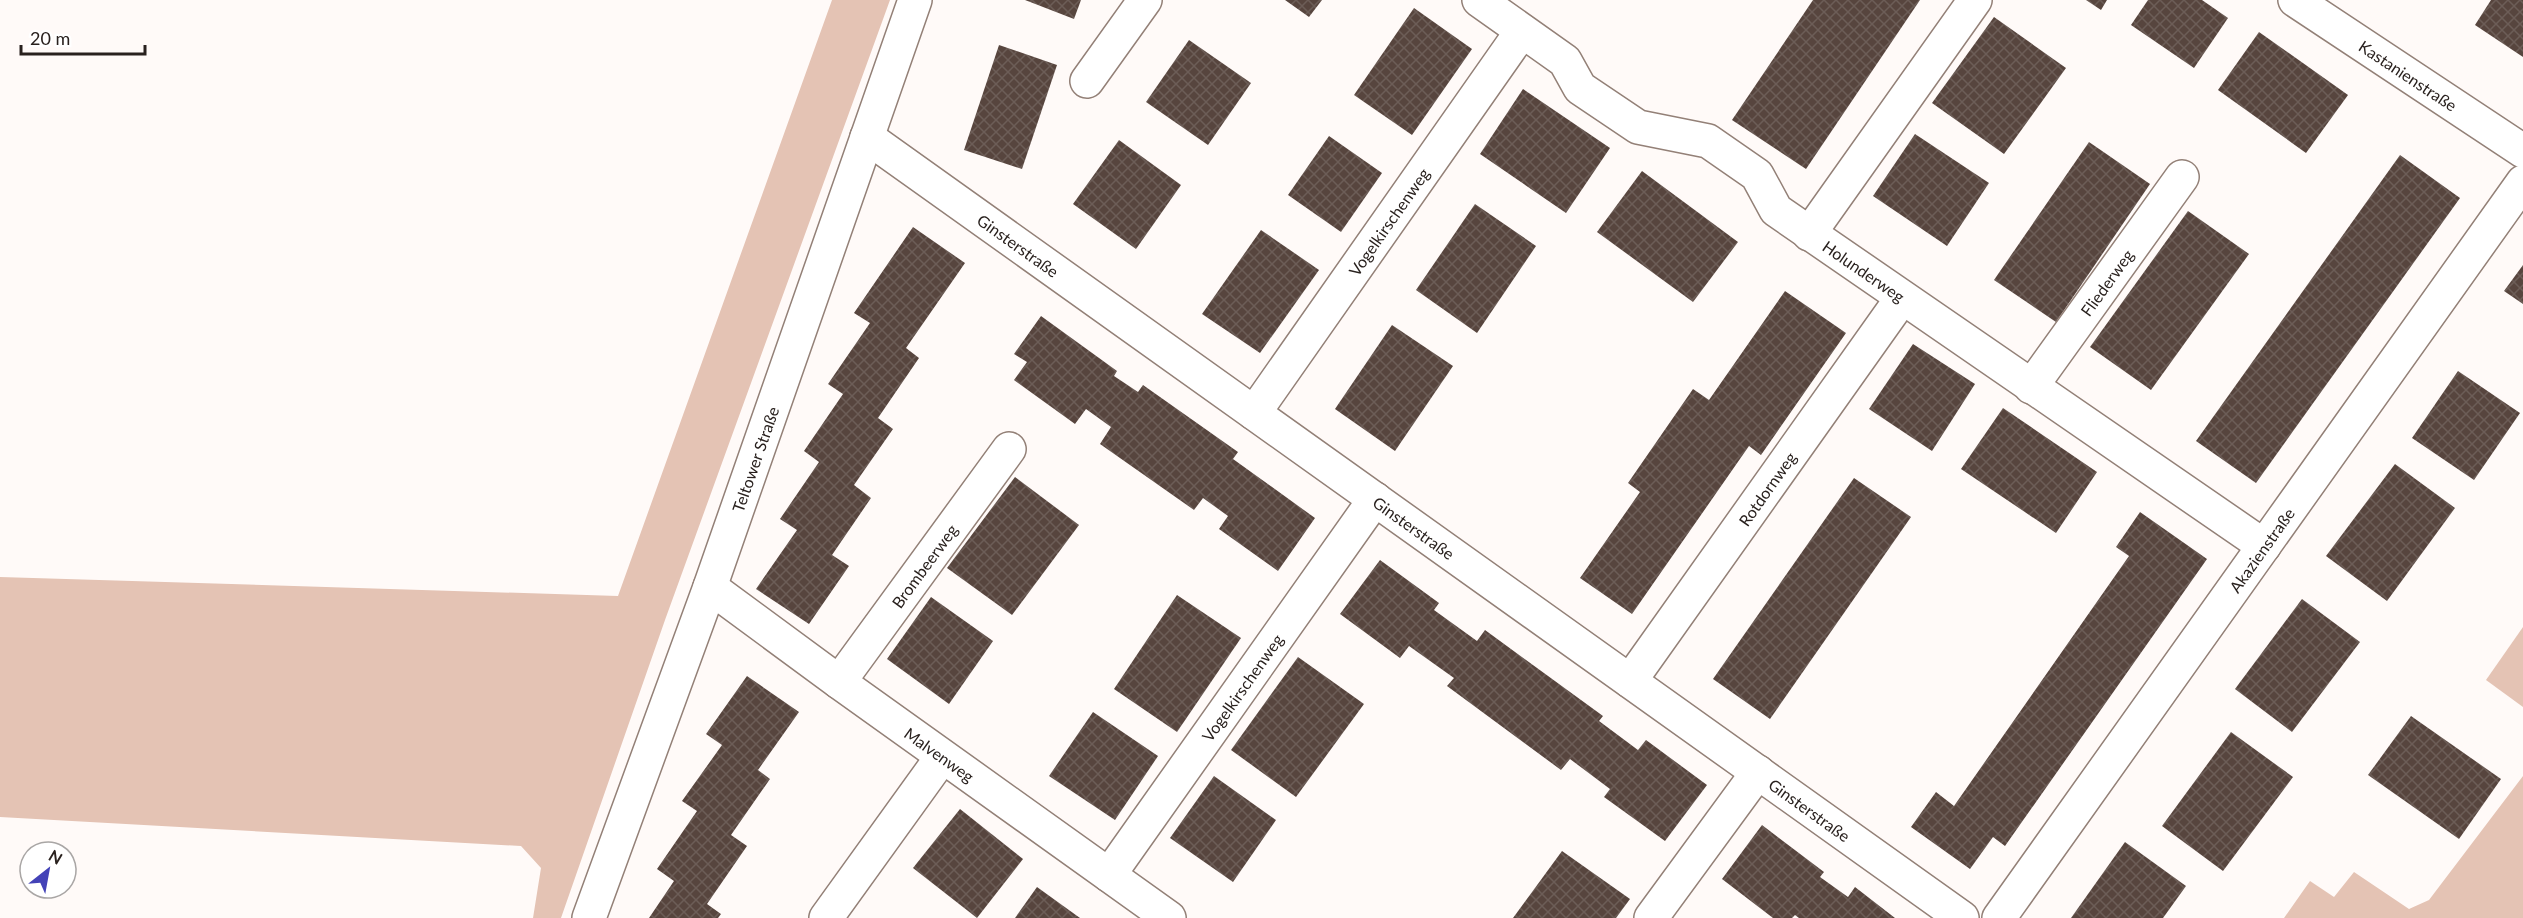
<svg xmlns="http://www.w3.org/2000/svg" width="2523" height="918" viewBox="0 0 2523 918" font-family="Lato,sans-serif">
<defs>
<pattern id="building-cross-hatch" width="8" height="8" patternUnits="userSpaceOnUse" patternTransform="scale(1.5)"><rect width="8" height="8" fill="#57453e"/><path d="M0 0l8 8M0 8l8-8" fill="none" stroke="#6c5d57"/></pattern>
</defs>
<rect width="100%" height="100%" fill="#fffaf8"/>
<!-- green -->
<g fill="#e4c3b4">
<path d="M 832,0 L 890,0 L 665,620 L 561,918 L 533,918 L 541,868 L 521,846 L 0,817 L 0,577 L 618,596 Z"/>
<path d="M 2523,627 L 2523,707 L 2486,680 Z"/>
<path d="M 2523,776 L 2523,918 L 2284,918 L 2310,881 L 2334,897 L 2354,872 L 2409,909 L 2429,900 Z"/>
</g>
<!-- building -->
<g fill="url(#building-cross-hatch)">
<path d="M 1025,0 L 1081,0 L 1074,19 Z"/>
<path d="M 1285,0 L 1322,0 L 1309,17 Z"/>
<path d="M 1813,0 L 1920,0 L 1806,169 L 1732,120 Z"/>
<path d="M 2086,0 L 2107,0 L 2101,10 Z"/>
<path d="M 2148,0 L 2202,0 L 2228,18 L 2194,68 L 2131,25 Z"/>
<path d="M 2491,0 L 2523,0 L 2523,57 L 2475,25 Z"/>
<path d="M 1414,8 L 1472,49 L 1412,135 L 1354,95 Z"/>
<path d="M 1994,17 L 2066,68 L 2004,154 L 1932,103 Z"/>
<path d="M 2259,32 L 2348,95 L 2306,153 L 2218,90 Z"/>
<path d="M 1189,40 L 1251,83 L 1208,145 L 1146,102 Z"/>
<path d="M 999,45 L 1057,65 L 1022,169 L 964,150 Z"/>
<path d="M 1523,89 L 1610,148 L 1566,213 L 1480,154 Z"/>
<path d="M 1915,134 L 1989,183 L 1947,246 L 1873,196 Z"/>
<path d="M 1329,136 L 1382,173 L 1341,232 L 1288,195 Z"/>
<path d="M 1119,140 L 1181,185 L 1136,249 L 1073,204 Z"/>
<path d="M 2089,142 L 2150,184 L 2056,322 L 1994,280 Z"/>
<path d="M 2400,155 L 2460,198 L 2256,483 L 2196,441 Z"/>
<path d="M 1642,171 L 1738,242 L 1693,302 L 1597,232 Z"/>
<path d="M 1475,204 L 1536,246 L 1477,333 L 1416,290 Z"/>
<path d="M 2188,211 L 2249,254 L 2151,390 L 2090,347 Z"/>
<path d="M 913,227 L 965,263 L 906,348 L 919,358 L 878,418 L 893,429 L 854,485 L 871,498 L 832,555 L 849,566 L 809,624 L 756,589 L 797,530 L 780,519 L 819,462 L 804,451 L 843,394 L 828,384 L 870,323 L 854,313 Z"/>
<path d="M 1261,230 L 1319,270 L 1260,353 L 1202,314 Z"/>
<path d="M 2523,265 L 2523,304 L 2504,291 Z"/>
<path d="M 1785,291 L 1846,333 L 1761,455 L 1749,446 L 1632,614 L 1580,578 L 1640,492 L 1628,483 L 1693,389 L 1709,400 Z"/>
<path d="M 1041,316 L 1117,371 L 1114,376 L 1138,392 L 1143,385 L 1238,452 L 1233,459 L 1315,518 L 1278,571 L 1219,529 L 1228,516 L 1203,498 L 1194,510 L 1100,444 L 1111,427 L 1086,409 L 1075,424 L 1014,380 L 1027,362 L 1014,354 Z"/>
<path d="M 1392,325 L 1453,366 L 1395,451 L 1335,409 Z"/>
<path d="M 1913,344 L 1975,384 L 1932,451 L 1869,409 Z"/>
<path d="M 2458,371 L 2520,413 L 2474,480 L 2412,438 Z"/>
<path d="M 2003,408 L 2097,472 L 2056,533 L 1961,469 Z"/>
<path d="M 2395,464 L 2455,508 L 2387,601 L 2326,556 Z"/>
<path d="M 1015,477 L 1079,525 L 1012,615 L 947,568 Z"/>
<path d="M 1854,478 L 1911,517 L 1770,719 L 1713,679 Z"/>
<path d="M 2140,512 L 2207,559 L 2005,846 L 1993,837 L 1970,869 L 1911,827 L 1936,792 L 1954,806 L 2129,556 L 2116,547 Z"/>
<path d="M 1380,560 L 1439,603 L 1434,610 L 1477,641 L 1485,630 L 1603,716 L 1599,721 L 1638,750 L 1646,740 L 1707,785 L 1665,841 L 1604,797 L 1610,789 L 1570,759 L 1561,770 L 1447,686 L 1454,678 L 1409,646 L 1400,658 L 1340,614 Z"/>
<path d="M 1177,595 L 1241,638 L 1177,732 L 1114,689 Z"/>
<path d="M 931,597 L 993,641 L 949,704 L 887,659 Z"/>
<path d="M 2302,599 L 2360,642 L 2292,732 L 2235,689 Z"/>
<path d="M 1298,657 L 1364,704 L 1296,797 L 1231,750 Z"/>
<path d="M 747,676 L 799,712 L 758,770 L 770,779 L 731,835 L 747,846 L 707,904 L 721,914 L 718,918 L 649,918 L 674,881 L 657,869 L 697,811 L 682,801 L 722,745 L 706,734 Z"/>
<path d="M 1093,712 L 1158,756 L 1115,820 L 1049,776 Z"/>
<path d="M 2411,716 L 2501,779 L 2459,839 L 2368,775 Z"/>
<path d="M 2231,732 L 2293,777 L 2223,871 L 2162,826 Z"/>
<path d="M 1214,776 L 1276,820 L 1233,882 L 1170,838 Z"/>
<path d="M 960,809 L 1023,859 L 977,918 L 913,868 Z"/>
<path d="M 1762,825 L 1824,872 L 1820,877 L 1848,897 L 1855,887 L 1895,918 L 1799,918 L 1795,915 L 1792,918 L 1773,918 L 1722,879 Z"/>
<path d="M 2125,842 L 2186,886 L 2163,918 L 2071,918 Z"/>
<path d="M 1562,851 L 1630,899 L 1616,918 L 1513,918 Z"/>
<path d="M 1037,887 L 1080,918 L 1015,918 Z"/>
</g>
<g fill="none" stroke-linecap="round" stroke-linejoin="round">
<defs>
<g id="minor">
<path id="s1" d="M 1479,0 L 1565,61 L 1580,88 L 1638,127 L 1708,141 L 1757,175 L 1776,210 L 2264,546"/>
<path id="s2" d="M 2295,0 L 2523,151"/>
<path d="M 1087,81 L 1145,0"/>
<path id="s3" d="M 867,137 L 1962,918"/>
<path d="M 1809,234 L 1975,0"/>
<path id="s4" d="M 2031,387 L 2182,177"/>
<path id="s5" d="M 1254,413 L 1522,31"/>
<path id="s6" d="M 710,587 L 839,682 L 1169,918"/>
<path id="s7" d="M 1630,681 L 1902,298"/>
<path id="s8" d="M 839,682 L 1009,449"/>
<path id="s9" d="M 1109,875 L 1375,499"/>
<path id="s10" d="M 589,918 L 710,587 L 915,0"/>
<path d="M 826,918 L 942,757"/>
<path d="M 1651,918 L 1758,772"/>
<path id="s11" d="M 1999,918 L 2523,182"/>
</g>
</defs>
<!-- minor casing -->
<use href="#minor" stroke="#938077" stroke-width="36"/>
<!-- minor -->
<use href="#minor" stroke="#fff" stroke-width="33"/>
</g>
<g text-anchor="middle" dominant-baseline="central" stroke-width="6" stroke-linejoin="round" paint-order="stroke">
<!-- street labels -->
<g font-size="16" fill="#29211e" stroke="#fff">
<text stroke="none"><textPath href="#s2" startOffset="136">Kastanienstraße</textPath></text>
<text stroke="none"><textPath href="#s5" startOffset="234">Vogelkirschenweg</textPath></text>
<text stroke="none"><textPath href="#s3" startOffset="186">Ginsterstraße</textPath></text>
<text stroke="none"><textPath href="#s1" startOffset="484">Holunderweg</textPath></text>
<text stroke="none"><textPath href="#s4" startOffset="129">Fliederweg</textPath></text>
<text stroke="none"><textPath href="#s10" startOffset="488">Teltower Straße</textPath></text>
<text stroke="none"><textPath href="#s7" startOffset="236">Rotdornweg</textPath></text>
<text stroke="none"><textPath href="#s3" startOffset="672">Ginsterstraße</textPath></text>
<text stroke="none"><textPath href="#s11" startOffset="452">Akazienstraße</textPath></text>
<text stroke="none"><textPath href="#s8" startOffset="144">Brombeerweg</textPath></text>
<text stroke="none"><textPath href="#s9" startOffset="230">Vogelkirschenweg</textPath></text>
<text stroke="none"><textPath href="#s6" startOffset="284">Malvenweg</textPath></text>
<text stroke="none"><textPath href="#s3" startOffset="1158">Ginsterstraße</textPath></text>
</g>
</g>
<!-- north arrow -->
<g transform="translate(48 870) rotate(31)"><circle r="28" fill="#ffffff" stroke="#a9a6a5" stroke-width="1.5"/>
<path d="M0-4.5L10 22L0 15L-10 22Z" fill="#4342b7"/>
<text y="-9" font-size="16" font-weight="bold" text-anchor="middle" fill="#29211e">N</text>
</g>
<!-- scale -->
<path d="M21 45v9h124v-9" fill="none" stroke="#29211e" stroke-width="3"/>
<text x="30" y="45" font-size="18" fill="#29211e" stroke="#ffffff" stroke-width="4.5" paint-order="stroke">20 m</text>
</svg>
